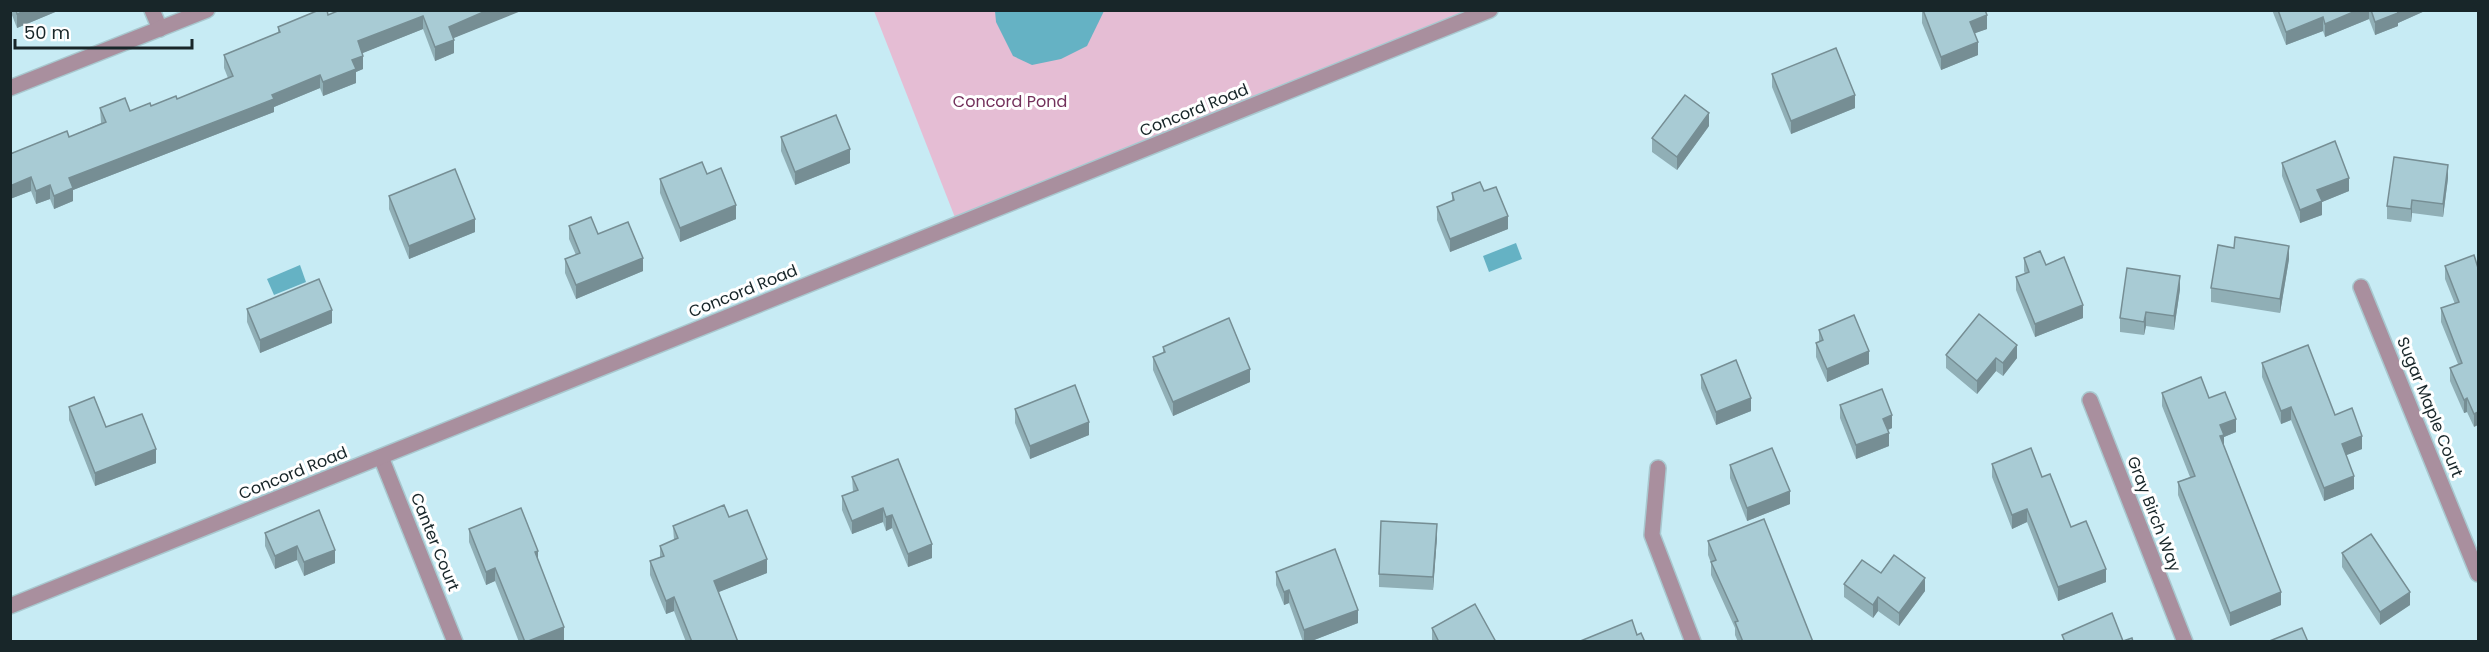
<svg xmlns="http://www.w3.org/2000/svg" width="2489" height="652" viewBox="0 0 2489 652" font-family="Poppins,sans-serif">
<rect width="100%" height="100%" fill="#c7ebf4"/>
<!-- green -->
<path fill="#e5bdd4" d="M 874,11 L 1474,11 L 956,220 Z"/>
<!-- water -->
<g fill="#65b2c4">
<path d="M 995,11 L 995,10 L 1104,11 L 1087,46 L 1061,59 L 1032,65 L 1013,56 L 996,22 Z"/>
<path d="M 1516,243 L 1522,259 L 1489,272 L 1483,256 Z"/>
<path d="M 300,265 L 306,282 L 274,295 L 267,279 Z"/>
</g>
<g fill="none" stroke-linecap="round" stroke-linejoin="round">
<defs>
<g id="minor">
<path d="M 152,10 L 160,29"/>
<path d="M 10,88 L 207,10"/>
<path d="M 2361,287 L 2478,574"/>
<path d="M 2090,400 L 2185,642"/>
<path d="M 381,457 L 455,642"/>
<path d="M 1658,468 L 1652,535 L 1693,642"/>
<path d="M 10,606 L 1490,10"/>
</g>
</defs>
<!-- minor casing -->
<use href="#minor" stroke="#a8c8cf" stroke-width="18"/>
<!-- minor -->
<use href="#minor" stroke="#a98f9e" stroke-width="15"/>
</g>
<!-- wall -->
<g fill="#90afb6">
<path d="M 10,10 L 60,10 L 17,28 Z"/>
<path d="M 521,10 L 453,38 L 454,53 L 435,61 L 423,29 L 362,53 L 363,69 L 356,72 L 356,83 L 323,96 L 320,88 L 274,107 L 274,112 L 73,190 L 73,201 L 54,209 L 50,199 L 36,204 L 31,191 L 10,199 L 10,154 L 69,137 L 101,123 L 100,108 L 130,111 L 151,106 L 177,99 L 228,78 L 224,68 L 224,55 L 278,33 L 278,27 L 328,15 Z"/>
<path d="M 1922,10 L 1987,29 L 1975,33 L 1978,55 L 1941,70 L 1922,23 Z"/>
<path d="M 2272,10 L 2427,10 L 2398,23 L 2398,26 L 2375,35 L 2369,19 L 2325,37 L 2323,31 L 2286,45 Z"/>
<path d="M 1772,74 L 1855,108 L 1791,134 L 1772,87 Z"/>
<path d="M 1709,126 L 1677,170 L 1652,152 L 1652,138 Z"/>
<path d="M 781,137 L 850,163 L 795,185 L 781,151 Z"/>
<path d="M 2282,163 L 2349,191 L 2322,202 L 2322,215 L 2300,223 L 2282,176 Z"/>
<path d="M 707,174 L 736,219 L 680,242 L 660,193 L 660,179 Z"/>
<path d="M 2448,178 L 2443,217 L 2412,213 L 2411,222 L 2387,219 L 2387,206 Z"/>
<path d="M 1484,191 L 1508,229 L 1450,252 L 1437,220 L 1437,207 L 1452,201 L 1452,193 Z"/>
<path d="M 389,196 L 475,232 L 409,259 L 389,209 Z"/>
<path d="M 569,226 L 598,234 L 643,271 L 576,299 L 565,273 L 565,259 L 576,255 L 569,239 Z"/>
<path d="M 2234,248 L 2289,259 L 2280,313 L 2211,302 L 2211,288 Z"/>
<path d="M 2474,255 L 2474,427 L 2467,412 L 2464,413 L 2450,381 L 2450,368 L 2458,364 L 2441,322 L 2441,308 L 2455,304 L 2445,279 L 2445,266 Z"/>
<path d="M 2024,258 L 2046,265 L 2083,318 L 2035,337 L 2016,290 L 2016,277 L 2025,274 L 2024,271 Z"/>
<path d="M 2180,289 L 2174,330 L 2146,326 L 2144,335 L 2120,332 L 2120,318 Z"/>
<path d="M 247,309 L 332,323 L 260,353 L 247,322 Z"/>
<path d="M 1819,330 L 1869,364 L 1827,382 L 1816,357 L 1816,343 L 1819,342 Z"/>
<path d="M 1163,347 L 1250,382 L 1173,416 L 1153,370 L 1153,357 L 1163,353 Z"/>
<path d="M 1946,355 L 2017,358 L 2003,376 L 1996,371 L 1977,394 L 1946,368 Z"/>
<path d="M 2262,363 L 2335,415 L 2362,449 L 2346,455 L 2354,489 L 2324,501 L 2291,420 L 2281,424 L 2262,377 Z"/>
<path d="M 1701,375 L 1751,411 L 1716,425 L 1701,388 Z"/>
<path d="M 2162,393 L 2236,432 L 2224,437 L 2224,448 L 2281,605 L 2230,626 L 2178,495 L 2178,482 L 2190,477 L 2162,406 Z"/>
<path d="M 1840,405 L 1892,428 L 1888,430 L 1889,446 L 1856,459 L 1840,418 Z"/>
<path d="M 69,407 L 106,427 L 156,463 L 95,486 L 69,420 Z"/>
<path d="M 1015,409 L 1089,435 L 1030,459 L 1015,423 Z"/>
<path d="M 898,459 L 932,558 L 908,567 L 892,528 L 886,531 L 883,522 L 852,534 L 842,510 L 842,496 L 853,492 L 852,477 Z"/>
<path d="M 1992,464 L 2071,527 L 2106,582 L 2058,601 L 2027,522 L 2012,529 L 1992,477 Z"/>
<path d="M 1730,465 L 1790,504 L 1747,521 L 1730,478 Z"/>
<path d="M 729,517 L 767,573 L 718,592 L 738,642 L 686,642 L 674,611 L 666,614 L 650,575 L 650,561 L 660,557 L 660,546 L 674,540 L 673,526 Z"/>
<path d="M 469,529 L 538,561 L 564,640 L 560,642 L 519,642 L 495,581 L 486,585 L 469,542 Z"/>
<path d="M 265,533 L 335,563 L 304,576 L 297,560 L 275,569 L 265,546 Z"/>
<path d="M 1437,537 L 1433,590 L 1379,587 L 1379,574 Z"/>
<path d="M 1708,541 L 1813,642 L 1738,642 L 1735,635 L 1735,628 L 1711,575 L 1711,563 L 1708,555 Z"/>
<path d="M 2342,553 L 2410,605 L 2380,625 L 2342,567 Z"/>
<path d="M 1276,572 L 1358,623 L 1309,642 L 1303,642 L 1289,603 L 1284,605 L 1276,585 Z"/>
<path d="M 1881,573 L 1925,591 L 1899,626 L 1878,611 L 1873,618 L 1844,597 L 1844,584 Z"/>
<path d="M 1432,628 L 1496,642 L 1432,642 Z"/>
</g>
<!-- shaded-wall -->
<g fill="#768e94">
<path d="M 27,10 L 60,10 L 17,28 L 17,14 Z"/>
<path d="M 488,10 L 521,11 L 449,40 L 449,27 Z"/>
<path d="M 2358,10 L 2369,10 L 2369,19 L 2325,37 L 2325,24 Z"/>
<path d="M 2397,10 L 2427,10 L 2398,23 L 2398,26 L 2375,35 L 2375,22 Z"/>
<path d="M 1987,15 L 1987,29 L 1970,35 L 1970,22 Z"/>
<path d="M 423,16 L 423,29 L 358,55 L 358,41 Z"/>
<path d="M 2323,17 L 2323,31 L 2286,45 L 2286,32 Z"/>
<path d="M 454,40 L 454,53 L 435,61 L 435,47 Z"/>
<path d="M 1978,42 L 1978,55 L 1941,70 L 1941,57 Z"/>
<path d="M 363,56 L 363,69 L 356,72 L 356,83 L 323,96 L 323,82 L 352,60 Z"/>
<path d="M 320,75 L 320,88 L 274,107 L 274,112 L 73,190 L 73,201 L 54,209 L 54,196 L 69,178 Z"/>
<path d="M 1855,95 L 1855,108 L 1791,134 L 1791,121 Z"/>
<path d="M 1709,113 L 1709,126 L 1677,170 L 1677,157 Z"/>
<path d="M 850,149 L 850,163 L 795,185 L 795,172 Z"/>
<path d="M 2448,165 L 2448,178 L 2443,217 L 2443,204 Z"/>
<path d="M 31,177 L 31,191 L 10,199 L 10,186 Z"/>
<path d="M 2349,178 L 2349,191 L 2322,202 L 2322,215 L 2300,223 L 2300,210 L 2317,190 Z"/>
<path d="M 50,185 L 50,199 L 36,204 L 36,191 Z"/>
<path d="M 2412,200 L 2412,213 L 2411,222 L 2411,209 Z"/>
<path d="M 736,205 L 736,219 L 680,242 L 680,228 Z"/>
<path d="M 1508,216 L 1508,229 L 1450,252 L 1450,239 Z"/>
<path d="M 475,219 L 475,232 L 409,259 L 409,246 Z"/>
<path d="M 2289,246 L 2289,259 L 2280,313 L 2280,299 Z"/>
<path d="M 643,258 L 643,271 L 576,299 L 576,285 Z"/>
<path d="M 2180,276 L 2180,289 L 2174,330 L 2174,316 Z"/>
<path d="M 2083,305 L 2083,318 L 2035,337 L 2035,324 Z"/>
<path d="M 332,310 L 332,323 L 260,353 L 260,340 Z"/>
<path d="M 2146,312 L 2146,326 L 2144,335 L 2144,322 Z"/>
<path d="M 2017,345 L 2017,358 L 2003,376 L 2003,363 Z"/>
<path d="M 1869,351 L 1869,364 L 1827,382 L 1827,369 Z"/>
<path d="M 1996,358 L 1996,371 L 1977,394 L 1977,381 Z"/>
<path d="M 1250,369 L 1250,382 L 1173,416 L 1173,402 Z"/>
<path d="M 1751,398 L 1751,411 L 1716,425 L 1716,412 Z"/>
<path d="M 2467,398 L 2467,412 L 2464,413 L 2464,400 Z"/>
<path d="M 2291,407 L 2291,420 L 2281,424 L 2281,411 Z"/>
<path d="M 2478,412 L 2478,425 L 2474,427 L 2474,414 Z"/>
<path d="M 1892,415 L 1892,428 L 1883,432 L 1883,419 Z"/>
<path d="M 2236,419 L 2236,432 L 2224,437 L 2224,448 L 2220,450 L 2220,425 Z"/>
<path d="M 1089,422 L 1089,435 L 1030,459 L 1030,446 Z"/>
<path d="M 1889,433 L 1889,446 L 1856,459 L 1856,445 Z"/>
<path d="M 2362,436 L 2362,449 L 2342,457 L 2342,444 Z"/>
<path d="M 156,449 L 156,463 L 95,486 L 95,473 Z"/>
<path d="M 2354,476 L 2354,489 L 2324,501 L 2324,488 Z"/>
<path d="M 1790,491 L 1790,504 L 1747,521 L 1747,508 Z"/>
<path d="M 883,508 L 883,522 L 852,534 L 852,521 Z"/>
<path d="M 2027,509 L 2027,522 L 2012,529 L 2012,515 Z"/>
<path d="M 892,515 L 892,528 L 886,531 L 886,517 Z"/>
<path d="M 1437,524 L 1437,537 L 1433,590 L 1433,577 Z"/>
<path d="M 932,544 L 932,558 L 908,567 L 908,554 Z"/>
<path d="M 297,546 L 297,560 L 275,569 L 275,556 Z"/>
<path d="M 335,550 L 335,563 L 304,576 L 304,562 Z"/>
<path d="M 538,551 L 538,564 L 535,552 Z"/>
<path d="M 767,559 L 767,573 L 714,594 L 714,581 Z"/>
<path d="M 495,568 L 495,581 L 486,585 L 486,572 Z"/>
<path d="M 2106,569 L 2106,582 L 2058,601 L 2058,587 Z"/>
<path d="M 1925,578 L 1925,591 L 1899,626 L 1899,613 Z"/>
<path d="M 1289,590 L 1289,603 L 1284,605 L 1284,592 Z"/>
<path d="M 2281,592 L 2281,605 L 2230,626 L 2230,613 Z"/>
<path d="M 2410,592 L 2410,605 L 2380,625 L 2380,612 Z"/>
<path d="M 674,597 L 674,611 L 666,614 L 666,601 Z"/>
<path d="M 1878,597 L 1878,611 L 1873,618 L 1873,605 Z"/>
<path d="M 1358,610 L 1358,623 L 1309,642 L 1304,642 L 1304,630 Z"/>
<path d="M 564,627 L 564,640 L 560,642 L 526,642 Z"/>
</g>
<!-- building -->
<g fill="#a8cbd4" stroke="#768e94" stroke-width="1.5">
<path d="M 16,10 L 27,10 L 17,14 Z"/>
<path d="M 319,10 L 327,10 L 328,15 L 340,10 L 488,10 L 449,27 L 454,40 L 435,47 L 423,16 L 358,41 L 363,56 L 352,60 L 356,69 L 323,82 L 320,75 L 272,95 L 274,99 L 69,178 L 73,188 L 54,196 L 50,185 L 36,191 L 31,177 L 10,186 L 10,154 L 67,131 L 69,137 L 106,122 L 100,108 L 125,98 L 130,111 L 150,103 L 151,106 L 176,96 L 177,99 L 233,76 L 224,55 L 280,32 L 278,27 Z"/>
<path d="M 1923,10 L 1985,10 L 1987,15 L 1970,22 L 1978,42 L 1941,57 Z"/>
<path d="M 2278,10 L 2358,10 L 2325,24 L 2323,17 L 2286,32 Z"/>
<path d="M 2371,10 L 2397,10 L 2398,13 L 2375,22 Z"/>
<path d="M 1836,48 L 1855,95 L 1791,121 L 1772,74 Z"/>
<path d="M 1685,95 L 1709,113 L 1677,157 L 1652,138 Z"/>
<path d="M 836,115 L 850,149 L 795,172 L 781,137 Z"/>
<path d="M 2335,141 L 2349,178 L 2317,190 L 2322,201 L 2300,210 L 2282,163 Z"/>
<path d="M 2394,157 L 2448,165 L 2443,204 L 2412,200 L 2411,209 L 2387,206 Z"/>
<path d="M 702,162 L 707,174 L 721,168 L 736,205 L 680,228 L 660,179 Z"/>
<path d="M 455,169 L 475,219 L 409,246 L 389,196 Z"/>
<path d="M 1480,182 L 1484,191 L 1496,187 L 1508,216 L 1450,239 L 1437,207 L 1454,200 L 1452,193 Z"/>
<path d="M 591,217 L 598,234 L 628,222 L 643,258 L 576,285 L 565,259 L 580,253 L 569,226 Z"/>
<path d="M 2235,237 L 2289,246 L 2280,299 L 2211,288 L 2218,245 L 2234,248 Z"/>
<path d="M 2040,251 L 2046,265 L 2064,257 L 2083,305 L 2035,324 L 2016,277 L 2029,272 L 2024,258 Z"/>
<path d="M 2474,255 L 2478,268 L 2478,412 L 2474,414 L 2467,398 L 2464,400 L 2450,368 L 2462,363 L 2441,308 L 2459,302 L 2445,266 Z"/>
<path d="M 2127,268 L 2180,276 L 2174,316 L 2146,312 L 2144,322 L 2120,318 Z"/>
<path d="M 319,279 L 332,310 L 260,340 L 247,309 Z"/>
<path d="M 1979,314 L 2017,345 L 2003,363 L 1996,358 L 1977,381 L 1946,355 Z"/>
<path d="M 1854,315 L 1869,351 L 1827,369 L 1816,343 L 1823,340 L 1819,330 Z"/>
<path d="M 1229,318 L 1250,369 L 1173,402 L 1153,357 L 1165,352 L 1163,347 Z"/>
<path d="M 2308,345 L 2335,415 L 2352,408 L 2362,436 L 2342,444 L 2354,476 L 2324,488 L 2291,407 L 2281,411 L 2262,363 Z"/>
<path d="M 1736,360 L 1751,398 L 1716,412 L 1701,375 Z"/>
<path d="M 2201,377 L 2209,398 L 2225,392 L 2236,419 L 2220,425 L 2224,435 L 2220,436 L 2281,592 L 2230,613 L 2178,482 L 2195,476 L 2162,393 Z"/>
<path d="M 1075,385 L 1089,422 L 1030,446 L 1015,409 Z"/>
<path d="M 1882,389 L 1892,415 L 1883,419 L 1889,433 L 1856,445 L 1840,405 Z"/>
<path d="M 94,397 L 106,427 L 142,414 L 156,449 L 95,473 L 69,407 Z"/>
<path d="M 1772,448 L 1790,491 L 1747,508 L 1730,465 Z"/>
<path d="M 2031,448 L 2042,477 L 2050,474 L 2071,527 L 2086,521 L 2106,569 L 2058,587 L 2027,509 L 2012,515 L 1992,464 Z"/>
<path d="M 898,459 L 932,544 L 908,554 L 892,515 L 886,517 L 883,508 L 852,521 L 842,496 L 858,490 L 852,477 Z"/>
<path d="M 724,505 L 729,517 L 747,510 L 767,559 L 714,581 L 738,642 L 692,642 L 674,597 L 666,601 L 650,561 L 664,556 L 660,546 L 678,538 L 673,526 Z"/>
<path d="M 521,508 L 538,551 L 535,552 L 564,627 L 526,642 L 525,642 L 495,568 L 486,572 L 469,529 Z"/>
<path d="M 319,510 L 335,550 L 304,562 L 297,546 L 275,556 L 265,533 Z"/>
<path d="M 1764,519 L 1813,642 L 1743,642 L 1735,622 L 1738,621 L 1711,562 L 1716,560 L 1708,541 Z"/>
<path d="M 1381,521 L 1437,524 L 1433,577 L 1379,574 Z"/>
<path d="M 2371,534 L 2410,592 L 2380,612 L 2342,553 Z"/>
<path d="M 1335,549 L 1358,610 L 1304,630 L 1289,590 L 1284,592 L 1276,572 Z"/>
<path d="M 1894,555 L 1925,578 L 1899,613 L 1878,597 L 1873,605 L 1844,584 L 1862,560 L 1881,573 Z"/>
<path d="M 1475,604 L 1496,642 L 1439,642 L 1432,628 Z"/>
<path d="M 2112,613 L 2123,641 L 2132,638 L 2133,642 L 2065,642 L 2062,635 Z"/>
<path d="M 1632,620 L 1637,635 L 1641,633 L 1645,642 L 1578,642 Z"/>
<path d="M 2302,628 L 2308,642 L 2267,642 Z"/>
</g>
<g text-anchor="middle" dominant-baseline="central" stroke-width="6" stroke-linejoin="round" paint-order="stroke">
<!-- park labels -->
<g font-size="16" fill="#73305b" stroke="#fff">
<text x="1010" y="101">Concord Pond</text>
</g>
<!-- street labels -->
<g font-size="16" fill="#182629" stroke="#fff">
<text transform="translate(1194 110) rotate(-22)">Concord Road</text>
<text transform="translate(743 291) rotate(-22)">Concord Road</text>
<text transform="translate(2430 407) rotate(68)">Sugar Maple Court</text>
<text transform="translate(293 473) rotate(-22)">Concord Road</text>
<text transform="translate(2154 514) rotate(69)">Gray Birch Way</text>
<text transform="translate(435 542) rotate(68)">Canter Court</text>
</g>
</g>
<!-- border -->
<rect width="2489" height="652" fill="none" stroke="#182629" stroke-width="24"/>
<!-- scale -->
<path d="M15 39v9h177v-9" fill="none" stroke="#182629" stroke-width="3"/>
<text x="24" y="39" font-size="18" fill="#182629" stroke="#ffffff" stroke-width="4.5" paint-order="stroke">50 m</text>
</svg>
